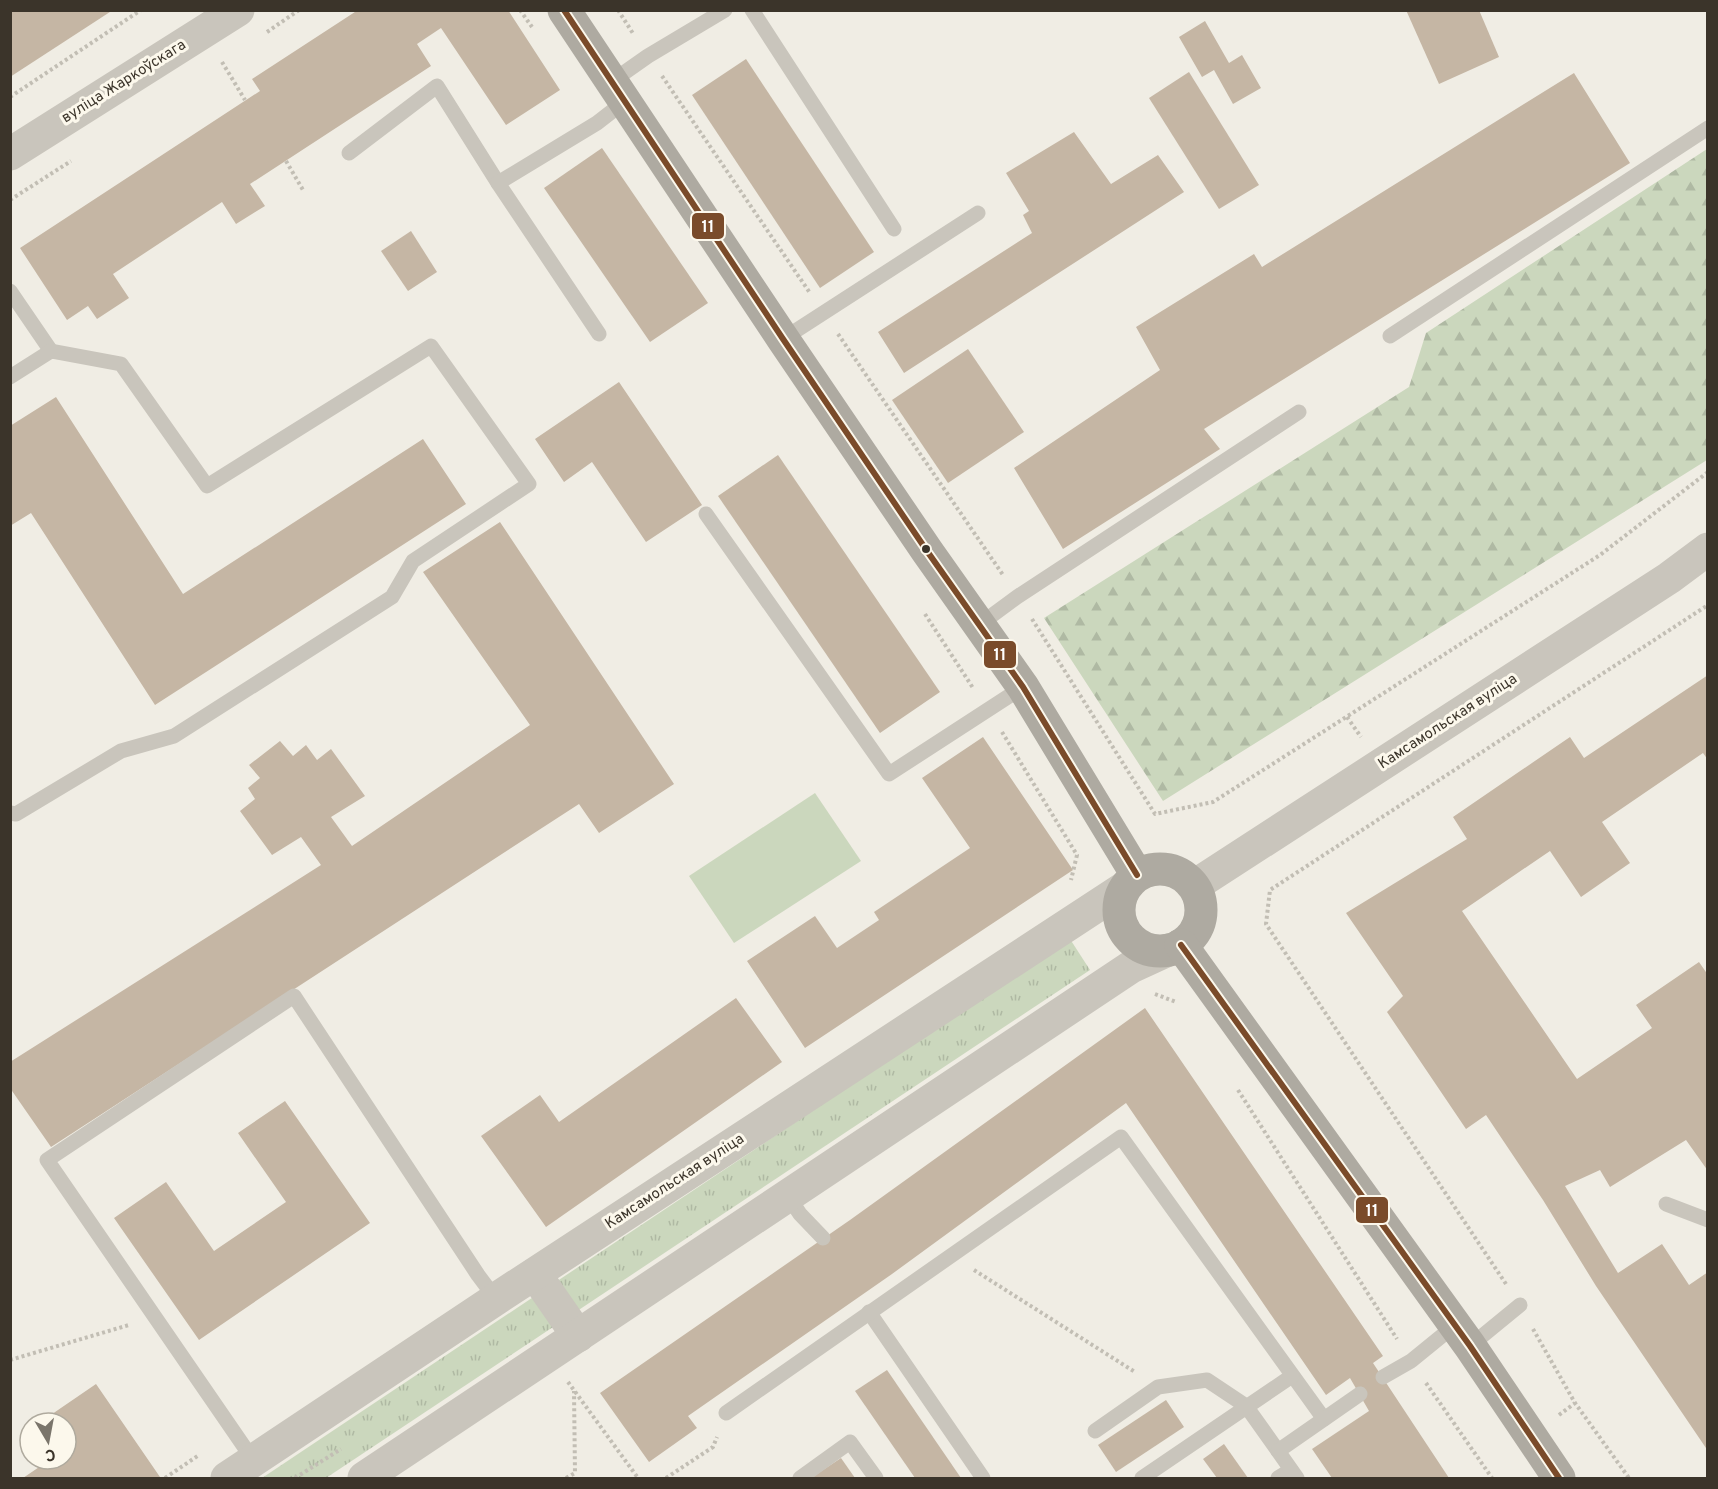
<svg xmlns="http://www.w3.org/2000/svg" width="1718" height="1489" viewBox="0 0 1718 1489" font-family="Overpass,sans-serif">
<defs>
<pattern id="grass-tufts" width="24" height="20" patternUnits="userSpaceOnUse" patternTransform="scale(1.5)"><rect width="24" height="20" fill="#cbd7bd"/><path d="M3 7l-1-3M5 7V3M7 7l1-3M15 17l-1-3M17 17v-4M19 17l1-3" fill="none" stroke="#afb9a3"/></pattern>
<pattern id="forest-firs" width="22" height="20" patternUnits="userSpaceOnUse" patternTransform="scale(1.5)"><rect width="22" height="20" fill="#cbd7bd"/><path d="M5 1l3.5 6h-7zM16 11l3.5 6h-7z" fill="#afb9a3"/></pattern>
</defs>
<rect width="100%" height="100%" fill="#f0ede4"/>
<!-- grass -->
<path fill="url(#grass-tufts)" d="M 1070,939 L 1090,970 L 326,1478 L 262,1478 Z"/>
<!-- forest -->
<path fill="url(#forest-firs)" d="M 1707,149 L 1707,460 L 1163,801 L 1044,618 L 1409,387 L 1426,333 Z"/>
<!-- pitch -->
<path fill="#cbd7bd" d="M 815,793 L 861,861 L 734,943 L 689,876 Z"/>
<!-- building -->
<g fill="#c5b6a4">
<path d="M 10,10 L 113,10 L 10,77 Z"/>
<path d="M 358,10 L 508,10 L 560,90 L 506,125 L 441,28 L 417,44 L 431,66 L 250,184 L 265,206 L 236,224 L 222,202 L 113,274 L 129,298 L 97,319 L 88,306 L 67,320 L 20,248 L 260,91 L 252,79 Z"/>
<path d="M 1406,10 L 1479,10 L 1499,57 L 1439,84 Z"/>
<path d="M 1205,21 L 1229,63 L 1242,55 L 1261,88 L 1233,104 L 1214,70 L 1202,77 L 1179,37 Z"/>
<path d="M 746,59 L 874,252 L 820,288 L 692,95 Z"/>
<path d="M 1189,72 L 1259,185 L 1219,209 L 1149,98 Z"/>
<path d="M 1574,73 L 1630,163 L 1204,429 L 1220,449 L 1063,549 L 1014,468 L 1160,370 L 1136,327 L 1254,254 L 1262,267 Z"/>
<path d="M 1074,132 L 1111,184 L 1158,155 L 1184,192 L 904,373 L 878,332 L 1032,233 L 1023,215 L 1029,211 L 1006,173 Z"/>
<path d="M 602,148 L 708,303 L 650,342 L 544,188 Z"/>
<path d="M 411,231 L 437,272 L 408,291 L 381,251 Z"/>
<path d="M 968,349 L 1024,432 L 948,483 L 892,400 Z"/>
<path d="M 619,382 L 702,505 L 646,542 L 592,462 L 564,482 L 535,439 Z"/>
<path d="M 56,397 L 183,594 L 423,439 L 466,504 L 155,705 L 31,513 L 10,526 L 10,426 Z"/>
<path d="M 778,455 L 940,692 L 880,733 L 718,496 Z"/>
<path d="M 500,522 L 674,784 L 599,833 L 579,804 L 51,1147 L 10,1088 L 10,1062 L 321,865 L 301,837 L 272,855 L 240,811 L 255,799 L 248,788 L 260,778 L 249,765 L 280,741 L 293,756 L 306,745 L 317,760 L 331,749 L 365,796 L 331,817 L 352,846 L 530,725 L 423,572 Z"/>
<path d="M 1708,675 L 1708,760 L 1703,753 L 1602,822 L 1630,863 L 1581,897 L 1550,851 L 1462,911 L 1577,1079 L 1652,1028 L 1636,1005 L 1699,962 L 1708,975 L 1708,1171 L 1686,1140 L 1610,1187 L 1600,1170 L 1565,1186 L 1618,1273 L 1662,1244 L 1689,1285 L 1708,1272 L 1708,1451 L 1596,1286 L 1543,1200 L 1486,1115 L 1466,1129 L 1387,1012 L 1403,996 L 1346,913 L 1467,839 L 1453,817 L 1570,737 L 1584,758 Z"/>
<path d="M 983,737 L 1073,870 L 805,1048 L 747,961 L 815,916 L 837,948 L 879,920 L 874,912 L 970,848 L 922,778 Z"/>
<path d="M 736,998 L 782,1062 L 546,1227 L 481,1136 L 540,1095 L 559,1122 Z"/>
<path d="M 1145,1008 L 1383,1356 L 1373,1363 L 1449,1478 L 1332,1478 L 1312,1449 L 1369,1411 L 1350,1378 L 1326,1395 L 1126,1103 L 892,1274 L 688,1416 L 697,1428 L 649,1462 L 600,1393 L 850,1220 Z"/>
<path d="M 285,1101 L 370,1223 L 199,1340 L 114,1218 L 166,1182 L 214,1251 L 286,1202 L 238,1133 Z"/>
<path d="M 887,1370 L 961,1478 L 915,1478 L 855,1391 Z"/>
<path d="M 96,1384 L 160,1477 L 23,1478 L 51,1459 L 66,1459 L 66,1423 L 39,1423 Z"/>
<path d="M 1166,1400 L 1184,1427 L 1116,1472 L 1098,1445 Z"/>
<path d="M 1224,1444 L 1248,1478 L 1217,1478 L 1203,1459 Z"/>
<path d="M 841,1458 L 855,1478 L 811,1478 Z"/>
</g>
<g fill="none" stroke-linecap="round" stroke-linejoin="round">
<!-- path -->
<g stroke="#c2beb4" stroke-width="4" stroke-dasharray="3 3" stroke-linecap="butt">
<path d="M 520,10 L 532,27"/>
<path d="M 618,10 L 634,35"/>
<path d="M 267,32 L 299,10"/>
<path d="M 222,62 L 245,100"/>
<path d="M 662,76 L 810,293"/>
<path d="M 10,97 L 141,10"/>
<path d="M 286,161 L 303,190"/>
<path d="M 10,200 L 71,161"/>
<path d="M 838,334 L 1003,575"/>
<path d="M 925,614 L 973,688"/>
<path d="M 1032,619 L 1155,814 L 1213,802 L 1600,555 L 1708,472"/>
<path d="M 1347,717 L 1361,737"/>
<path d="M 1002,732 L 1077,855 L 1071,880"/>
<path d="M 1155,994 L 1176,1002"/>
<path d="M 1238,1090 L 1397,1339"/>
<path d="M 974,1270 L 1135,1372"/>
<path d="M 1506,1284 L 1266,924 L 1270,890 L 1708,605"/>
<path d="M 1533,1329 L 1575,1403 L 1629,1478"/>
<path d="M 10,1360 L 129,1325"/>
<path d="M 568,1382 L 638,1478"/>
<path d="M 1426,1383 L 1492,1478"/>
<path d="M 1559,1415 L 1575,1403"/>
<path d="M 165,1478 L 199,1455"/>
<path d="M 295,1478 L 341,1449"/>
<path d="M 566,1478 L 575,1473 L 574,1391"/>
<path d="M 666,1478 L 713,1447 L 717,1437"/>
</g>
<!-- service -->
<g stroke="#c9c5bc" stroke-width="15">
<path d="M 752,10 L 894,229"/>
<path d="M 611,82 L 648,56 L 725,10"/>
<path d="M 349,153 L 437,86 L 498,183"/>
<path d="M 10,291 L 51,351"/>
<path d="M 599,334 L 498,183 L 597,123 L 624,102"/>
<path d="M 1390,336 L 1708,128"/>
<path d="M 783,339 L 978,213"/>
<path d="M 10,377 L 51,351 L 121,364 L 207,486 L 431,346 L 529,484 L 413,561 L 392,597 L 174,736 L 121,751 L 16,814 L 10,813"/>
<path d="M 706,514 L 889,774 L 1023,687"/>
<path d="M 979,625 L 1017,597 L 1299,412"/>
<path d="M 788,1196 L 800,1214 L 823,1238"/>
<path d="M 1666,1204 L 1708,1220"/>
<path d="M 869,1312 L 983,1478"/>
<path d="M 1470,1346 L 1520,1305"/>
<path d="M 1383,1377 L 1411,1361 L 1454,1326"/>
<path d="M 726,1413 L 1121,1137 L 1324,1419"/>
<path d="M 1095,1431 L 1158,1387 L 1207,1380 L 1246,1406 L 1278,1451"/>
<path d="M 254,1461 L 47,1160 L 294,996 L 478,1275 L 496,1299"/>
<path d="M 800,1478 L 850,1442 L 876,1478"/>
<path d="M 1142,1478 L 1292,1376"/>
<path d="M 1278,1478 L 1291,1470"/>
<path d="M 1297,1478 L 1278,1451 L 1360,1394"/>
</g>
<!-- tertiary -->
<g stroke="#c9c5bc" stroke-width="33">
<path d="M 10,154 L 238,10"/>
<path d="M 1194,886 L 1669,578 L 1708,549"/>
<path d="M 535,1274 L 578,1336"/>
<path d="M 227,1478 L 496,1299 L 1124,888"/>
<path d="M 364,1478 L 1131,967 L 1168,950"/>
</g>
<!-- primary -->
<g stroke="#aeaaa1" stroke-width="33">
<path d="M 564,10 L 783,339 L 927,551 L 1023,687 L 1137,875"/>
<circle cx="1160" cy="910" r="41"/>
<path d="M 1181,945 L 1470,1346 L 1559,1478"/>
</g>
<defs>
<g id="bus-1">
<path d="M 564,10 L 783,339 L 927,551 L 1023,687 L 1137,875"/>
<path d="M 1181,945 L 1470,1346 L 1559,1478"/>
</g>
</defs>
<!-- bus-1 casing -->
<use href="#bus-1" stroke="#fcf8ec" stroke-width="10"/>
<!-- bus-1 -->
<use href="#bus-1" stroke="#7a4b2a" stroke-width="6"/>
</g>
<!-- markers -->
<circle fill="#3b342a" stroke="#fcf8ec" stroke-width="2" cx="926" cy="549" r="5"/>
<g text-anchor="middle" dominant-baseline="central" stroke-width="6" stroke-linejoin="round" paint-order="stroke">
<!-- street labels -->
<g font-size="15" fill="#3b342a" stroke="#fcf8ec">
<text transform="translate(124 82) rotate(-32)">вуліца Жаркоўскага</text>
<text transform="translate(1448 722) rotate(-33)">Камсамольская вуліца</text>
<text transform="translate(675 1182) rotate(-33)">Камсамольская вуліца</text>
</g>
</g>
<g stroke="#fcf8ec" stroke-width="2">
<rect x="691" y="212" width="34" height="28" rx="6" fill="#7a4b2a"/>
<rect x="983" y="640" width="34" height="29" rx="6" fill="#7a4b2a"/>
<rect x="1355" y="1196" width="34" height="28" rx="6" fill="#7a4b2a"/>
</g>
<g font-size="16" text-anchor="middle" font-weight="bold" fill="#fff">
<text x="708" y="232">11</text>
<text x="1000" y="660">11</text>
<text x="1372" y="1216">11</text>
</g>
<!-- border -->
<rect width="1718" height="1489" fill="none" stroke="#3b342a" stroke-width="24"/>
<!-- north arrow -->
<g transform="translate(48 1441) rotate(170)"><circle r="28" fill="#fcf8ec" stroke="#afaa9e" stroke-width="1.5"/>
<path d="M0-4.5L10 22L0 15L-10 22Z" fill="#7a756b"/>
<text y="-9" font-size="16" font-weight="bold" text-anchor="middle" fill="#3b342a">С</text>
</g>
</svg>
